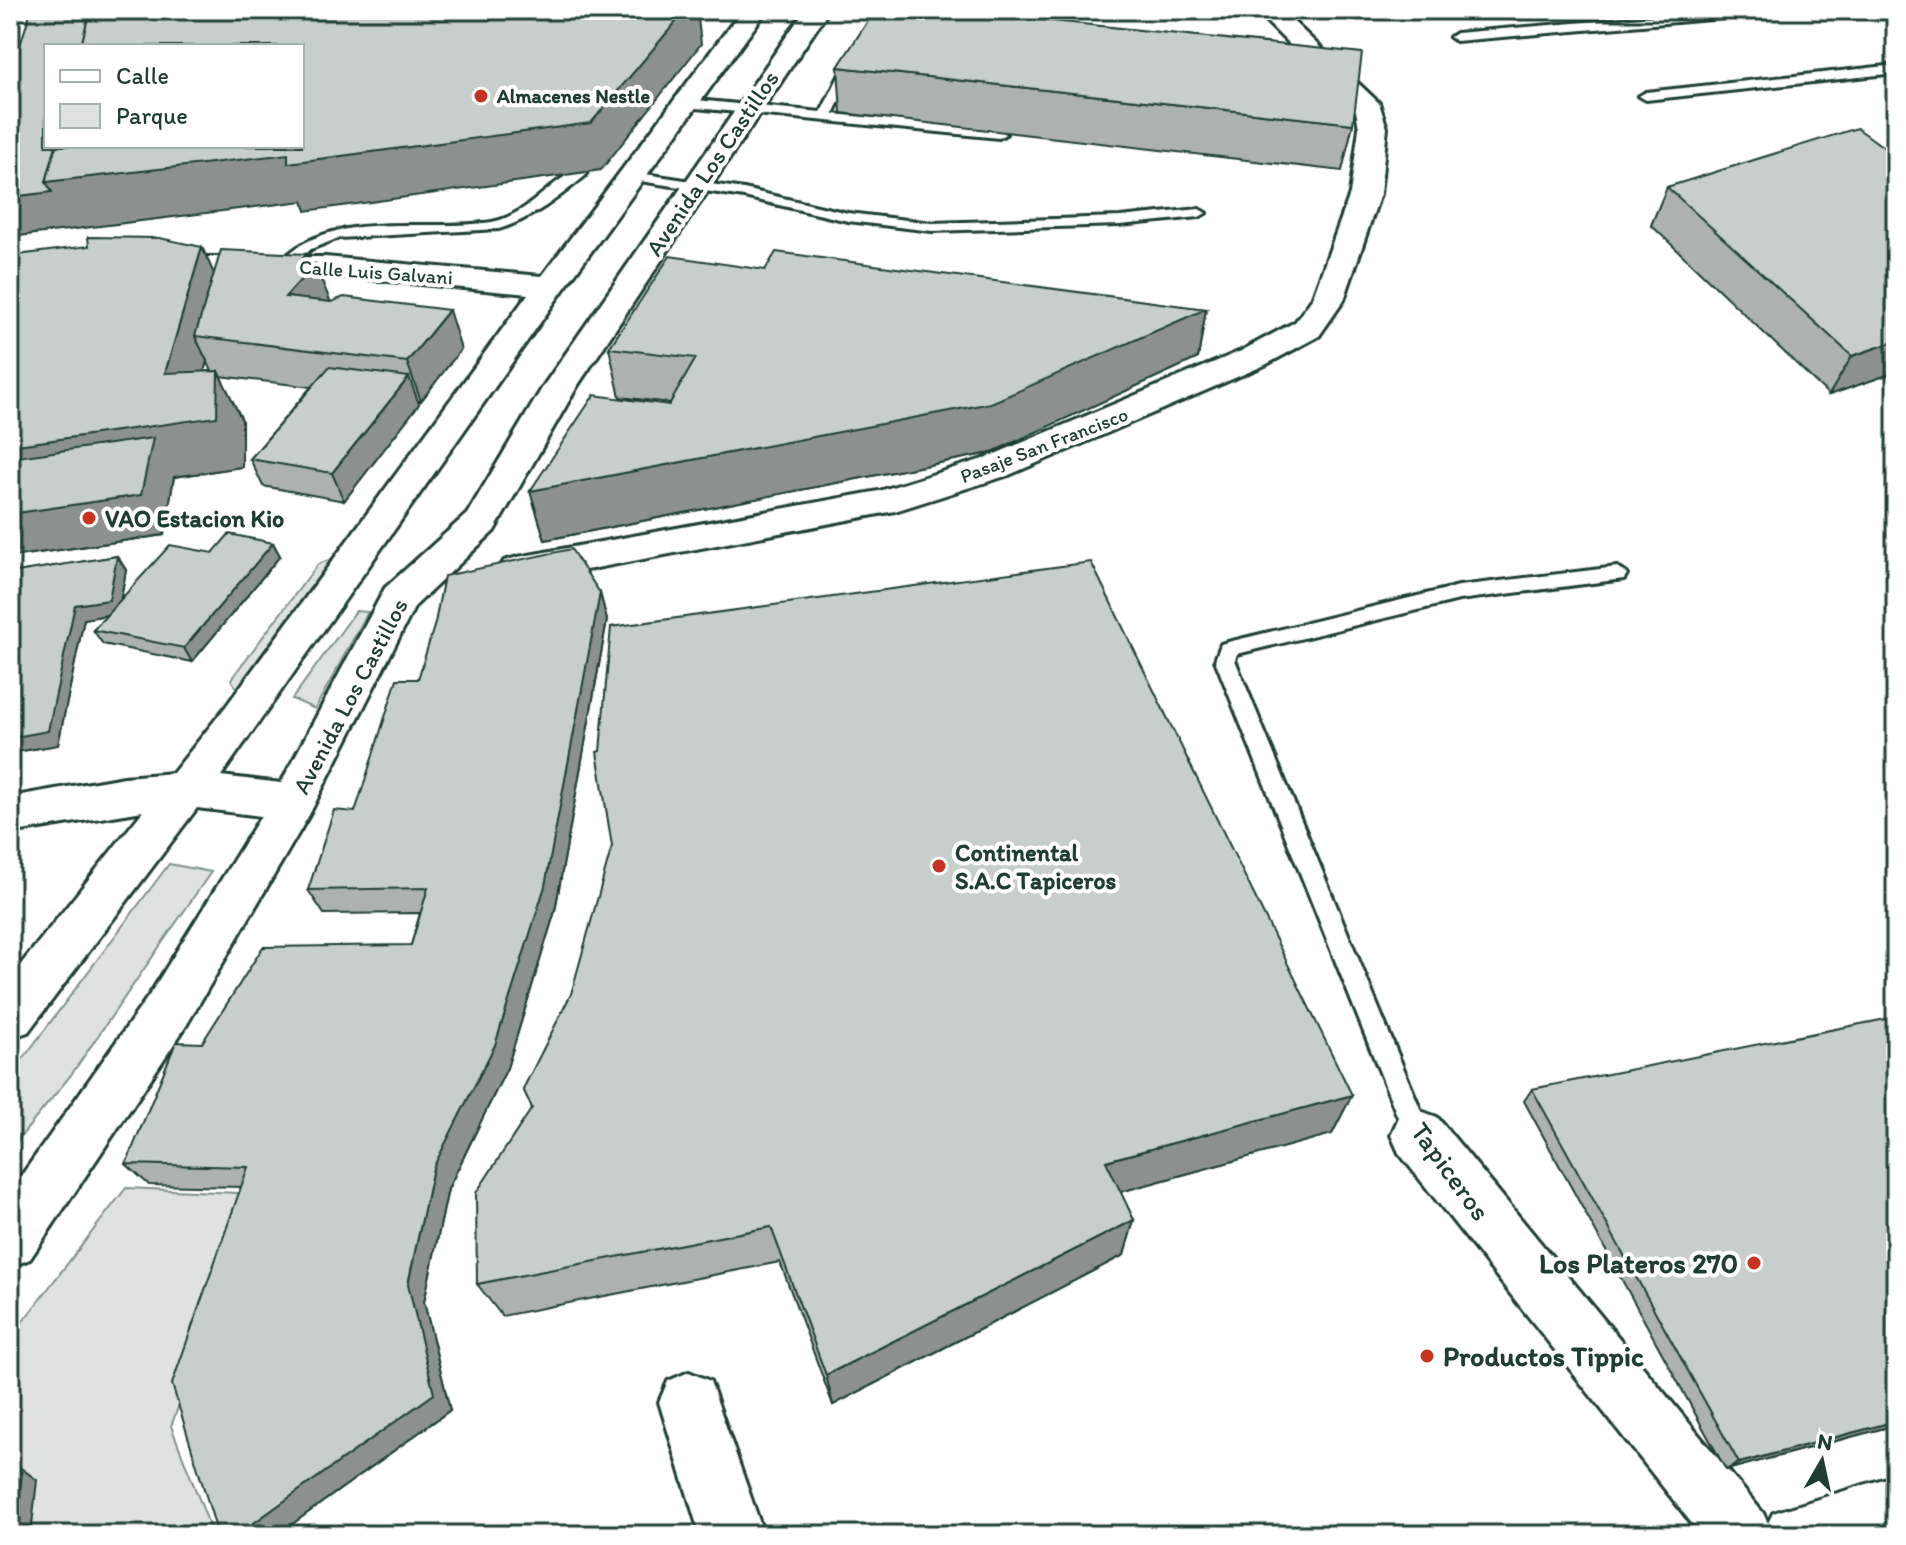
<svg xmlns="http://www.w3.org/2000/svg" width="1906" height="1545" viewBox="0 0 1906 1545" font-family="Itim,sans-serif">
<rect width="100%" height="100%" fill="#fff"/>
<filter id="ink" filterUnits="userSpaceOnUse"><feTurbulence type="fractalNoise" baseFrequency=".0125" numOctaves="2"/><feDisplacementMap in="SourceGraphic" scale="16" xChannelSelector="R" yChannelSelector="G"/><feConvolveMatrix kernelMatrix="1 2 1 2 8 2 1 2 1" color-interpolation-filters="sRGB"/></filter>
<g filter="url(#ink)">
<!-- green -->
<g fill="#dee3e2" stroke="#7e908b" stroke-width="2">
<path d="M 347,553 L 240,695 L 231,679 L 318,564 Z"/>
<path d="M 356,611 L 368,612 L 315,709 L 292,699 Z"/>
<path d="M 169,864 L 211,872 L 71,1075 L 10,1150 L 10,1076 Z"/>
<path d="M 126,1188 L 260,1194 L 171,1426 L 213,1535 L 10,1535 L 10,1338 Z"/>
</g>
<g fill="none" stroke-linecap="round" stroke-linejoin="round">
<defs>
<g id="lane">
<path d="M 1050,10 L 1063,10 L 1057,14 Z"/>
<path d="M 1726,10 L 1775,10 L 1769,14 L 1456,41 L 1450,37 L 1456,33 Z"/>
<path d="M 853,56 L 859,60 L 833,114 L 999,130 L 1006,134 L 999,138 L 686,107 L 679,103 L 686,99 L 821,112 L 847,60 Z"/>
<path d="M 1896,65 L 1896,73 L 1646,100 L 1639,96 L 1646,92 Z"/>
<path d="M 580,169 L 587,173 L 585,176 C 558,198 533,218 499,229 L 339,238 L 311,249 L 290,269 L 280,269 L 277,266 C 325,206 424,233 492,222 C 529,215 552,178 580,169 Z"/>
<path d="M 632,172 L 744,189 L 848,213 L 932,223 L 1120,217 L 1199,209 L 1206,213 L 1199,217 L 1120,225 L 932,231 L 848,221 L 744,197 L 627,179 L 625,176 Z"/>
<path d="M 1617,567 L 1627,574 L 1624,579 L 1459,600 L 1237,654 L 1235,660 L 1431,1135 L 1427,1144 L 1418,1148 L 1409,1144 L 1405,1135 L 1215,660 L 1221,644 L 1228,642 L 1459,586 Z"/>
</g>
<g id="street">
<path d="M 742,10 L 767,10 L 561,293 L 221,776 L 281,783 L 385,588 L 467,514 L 544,385 L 805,10 L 829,10 L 578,385 L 494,531 L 415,606 L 309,815 L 186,1026 L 30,1259 L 10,1267 L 10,1192 L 150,994 L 261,816 L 197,808 L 28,1032 L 10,1038 L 10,978 L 143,811 L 10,833 L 10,797 L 124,777 L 173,773 L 227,705 L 528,294 L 325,275 L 152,275 L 141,273 L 137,266 L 141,259 L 152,257 L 325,257 L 542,276 Z"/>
<path d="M 1255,10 L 1281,10 L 1379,103 L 1387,128 L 1380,194 L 1344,300 L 1319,336 L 1265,365 L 1009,475 L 895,511 L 518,583 L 504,579 L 499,570 L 504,561 L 518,557 L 879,491 L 983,459 L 1241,351 L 1295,322 L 1312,299 L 1350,194 L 1359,128 L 1356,111 Z"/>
<path d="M 1418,1110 L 1437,1117 L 1763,1513 L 1768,1523 L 1773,1513 L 1896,1475 L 1896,1535 L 1701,1535 L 1399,1153 L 1391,1135 L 1399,1117 Z"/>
<path d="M 689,1372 L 710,1381 L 764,1535 L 700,1535 L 659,1402 L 668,1381 Z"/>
</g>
</defs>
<!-- lane casing -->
<use href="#lane" stroke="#1f3d34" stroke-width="6"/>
<!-- street casing -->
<use href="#street" stroke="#1f3d34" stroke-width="6"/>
<!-- lane -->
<use href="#lane" fill="#fff" fill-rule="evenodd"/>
<!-- street -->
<use href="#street" fill="#fff" fill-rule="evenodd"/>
</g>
<!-- wall -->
<g fill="#abb2af" stroke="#1f3d34" stroke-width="2" fill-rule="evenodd">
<path d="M 838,67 L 1353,124 L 1342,171 L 841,113 Z"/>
<path d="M 1896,156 L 1896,372 L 1829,395 L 1651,225 L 1667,187 Z"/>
<path d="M 306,254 L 310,264 L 315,264 L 330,302 L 461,349 L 421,401 L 418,401 L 419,404 L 344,501 L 263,486 L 250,459 L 311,387 L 220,376 L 242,420 L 242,467 L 174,477 L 164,535 L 10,557 L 10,256 L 214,273 ZM 207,361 L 212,371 L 204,371 Z"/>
<path d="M 765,270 L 1206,309 L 1198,358 L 990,453 L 545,540 L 530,491 L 670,403 L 620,397 L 609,348 Z"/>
<path d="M 273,543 L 280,556 L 192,662 L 103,644 L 93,630 L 107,615 L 84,619 L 58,745 L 10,753 L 10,573 L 117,556 L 126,570 L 121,600 L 213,553 Z"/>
<path d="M 600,593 L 607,620 L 555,911 L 507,1068 L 448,1189 L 424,1302 L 450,1410 L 277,1535 L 218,1535 L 241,1187 L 149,1185 L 126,1164 L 202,1043 L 411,945 L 420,913 L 324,914 L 308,890 L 355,812 L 418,679 Z"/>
<path d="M 1532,1089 L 1896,1425 L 1726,1470 L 1524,1101 Z"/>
<path d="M 1352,1095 L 1332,1134 L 1120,1192 L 1134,1220 L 1124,1255 L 833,1405 L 780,1262 L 502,1316 L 477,1284 Z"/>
</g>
<!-- shaded-wall -->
<g fill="#8b918f" stroke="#1f3d34" stroke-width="2">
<path d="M 686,10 L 697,10 L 701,44 L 601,170 L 306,211 L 303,201 L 10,237 L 10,197 L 46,182 Z"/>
<path d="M 1435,10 L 1463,10 L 1434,13 Z"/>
<path d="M 202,247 L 224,296 L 195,336 L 207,361 L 191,421 L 218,371 L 242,420 L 242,467 L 174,477 L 164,535 L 10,557 L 10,446 L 165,373 Z"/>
<path d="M 306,254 L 312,268 L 315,264 L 331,303 L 285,297 L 299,263 Z"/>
<path d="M 1206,309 L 1198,358 L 990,453 L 545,540 L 530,491 Z"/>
<path d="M 449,310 L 461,349 L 421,401 L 407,362 Z"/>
<path d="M 1896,341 L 1896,372 L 1829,395 L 1852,356 Z"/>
<path d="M 409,377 L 419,404 L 344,501 L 332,473 Z"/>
<path d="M 273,543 L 280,556 L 192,662 L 184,648 Z"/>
<path d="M 117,556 L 126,570 L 118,613 L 84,619 L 58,745 L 10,753 L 10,738 L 75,605 Z"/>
<path d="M 600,593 L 607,620 L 555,911 L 507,1068 L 448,1189 L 424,1302 L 450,1410 L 277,1535 L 237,1535 L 408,1284 L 433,1168 Z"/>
<path d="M 1352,1095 L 1332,1134 L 1098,1198 L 1106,1161 Z"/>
<path d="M 1134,1220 L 1124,1255 L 833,1405 L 826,1375 Z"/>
<path d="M 1896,1421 L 1896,1425 L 1726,1470 L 1739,1463 Z"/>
<path d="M 10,1460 L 37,1480 L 32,1525 L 23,1535 L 10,1535 Z"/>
</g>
<!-- building -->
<g fill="#c7cfcc" stroke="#1f3d34" stroke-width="2">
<path d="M 31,10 L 90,10 L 81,46 L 46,46 L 46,146 L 56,146 L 46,182 L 52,192 L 10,197 L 10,78 Z"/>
<path d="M 90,10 L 686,10 L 591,123 L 288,163 L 288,154 L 46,182 L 56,146 L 302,146 L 302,46 L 81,46 Z"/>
<path d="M 875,10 L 946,10 L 1362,53 L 1353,124 L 838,67 Z"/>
<path d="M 1857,128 L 1896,156 L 1896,341 L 1852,356 L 1667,187 Z"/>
<path d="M 88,237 L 159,238 L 202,247 L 165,373 L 218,371 L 217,417 L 10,446 L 10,256 L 89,246 Z"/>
<path d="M 221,250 L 306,254 L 299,263 L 315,264 L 285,297 L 331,302 L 344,297 L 449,310 L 407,362 L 195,336 Z"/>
<path d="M 776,252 L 1206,309 L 991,403 L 530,491 L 594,395 L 669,405 L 696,358 L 609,348 L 670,256 L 765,270 Z"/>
<path d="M 329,367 L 409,377 L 332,473 L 250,459 Z"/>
<path d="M 153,438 L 141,495 L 10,514 L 10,458 Z"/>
<path d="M 229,534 L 273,543 L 184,648 L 93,630 L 170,545 L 213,553 Z"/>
<path d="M 571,549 L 600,593 L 545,886 L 495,1045 L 433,1168 L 408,1284 L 434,1394 L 237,1535 L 218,1535 L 172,1384 L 248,1167 L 126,1164 L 176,1042 L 202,1043 L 263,947 L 411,945 L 428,888 L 308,890 L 334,810 L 355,812 L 397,679 L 418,679 L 435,623 L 444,576 Z"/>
<path d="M 117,556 L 109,600 L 75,605 L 48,731 L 10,738 L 10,573 Z"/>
<path d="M 1091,562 L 1352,1095 L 1106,1161 L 1134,1220 L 826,1375 L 771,1227 L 477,1284 L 476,1193 L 532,1108 L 523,1089 L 571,994 L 612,846 L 597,752 L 600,751 L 611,627 Z"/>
<path d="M 1896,1017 L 1896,1421 L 1739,1463 L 1532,1089 Z"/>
<path d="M 10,1464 L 22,1473 L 16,1519 L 10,1526 Z"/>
</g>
</g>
<!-- markers -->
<g fill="#c8321e" stroke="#fff" stroke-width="3">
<circle cx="481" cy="96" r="8"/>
<circle cx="89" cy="518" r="8"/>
<circle cx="939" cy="866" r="8"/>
<circle cx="1754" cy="1263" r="8"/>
<circle cx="1427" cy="1356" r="8"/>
</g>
<g text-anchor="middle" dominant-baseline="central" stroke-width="8" stroke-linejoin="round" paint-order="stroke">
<!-- far-poi labels -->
<g font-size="20" font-weight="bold" fill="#1f3d34" stroke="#fff" text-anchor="start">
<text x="497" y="96">Almacenes Nestle</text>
</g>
<!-- far-street labels -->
<g font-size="20" fill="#1f3d34" stroke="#fff">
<text transform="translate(376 272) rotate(4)">Calle Luis Galvani</text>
<text transform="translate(1044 445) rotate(-21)">Pasaje San Francisco</text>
</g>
<!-- street labels -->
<g font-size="24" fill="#1f3d34" stroke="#fff">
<text transform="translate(712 163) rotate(-56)">Avenida Los Castillos</text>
<text transform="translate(350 696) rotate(-62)">Avenida Los Castillos</text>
</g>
<!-- poi labels -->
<g font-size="24" font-weight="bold" fill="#1f3d34" stroke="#fff" text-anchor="start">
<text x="105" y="518">VAO Estacion Kio</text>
<text x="955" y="852">Continental<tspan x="955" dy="28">S.A.C Tapiceros</tspan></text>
</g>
<!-- near-street labels -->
<g font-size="28" fill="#1f3d34" stroke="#fff">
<text transform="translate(1451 1171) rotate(54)">Tapiceros</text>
</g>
<!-- near-poi labels -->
<g font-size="28" font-weight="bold" fill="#1f3d34" stroke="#fff" text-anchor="end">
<text x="1738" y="1263">Los Plateros 270</text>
<text x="1443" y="1356" text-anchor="start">Productos Tippic</text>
</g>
</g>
<!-- margin -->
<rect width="1906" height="1545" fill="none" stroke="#fff" stroke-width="40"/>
<rect x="20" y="20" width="1866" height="1505" fill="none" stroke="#1f3d34" stroke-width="3" filter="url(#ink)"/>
<!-- legend -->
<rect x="44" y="44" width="260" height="104" fill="#ffffff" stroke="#a5b1ae" stroke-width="2"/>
<rect x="60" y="70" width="40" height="12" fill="#ffffff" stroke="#a5b1ae" stroke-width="2"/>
<text x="116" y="84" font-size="24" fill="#1f3d34">Calle</text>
<rect x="60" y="104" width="40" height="24" fill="#dee3e2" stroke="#a5b1ae" stroke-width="2"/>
<text x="116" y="124" font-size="24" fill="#1f3d34">Parque</text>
<!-- north arrow -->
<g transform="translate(1822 1461) rotate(9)" stroke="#ffffff" stroke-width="6" paint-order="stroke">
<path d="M0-6L14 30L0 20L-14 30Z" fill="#1f3d34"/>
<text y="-12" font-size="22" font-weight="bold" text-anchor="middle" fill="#1f3d34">N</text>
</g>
</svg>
